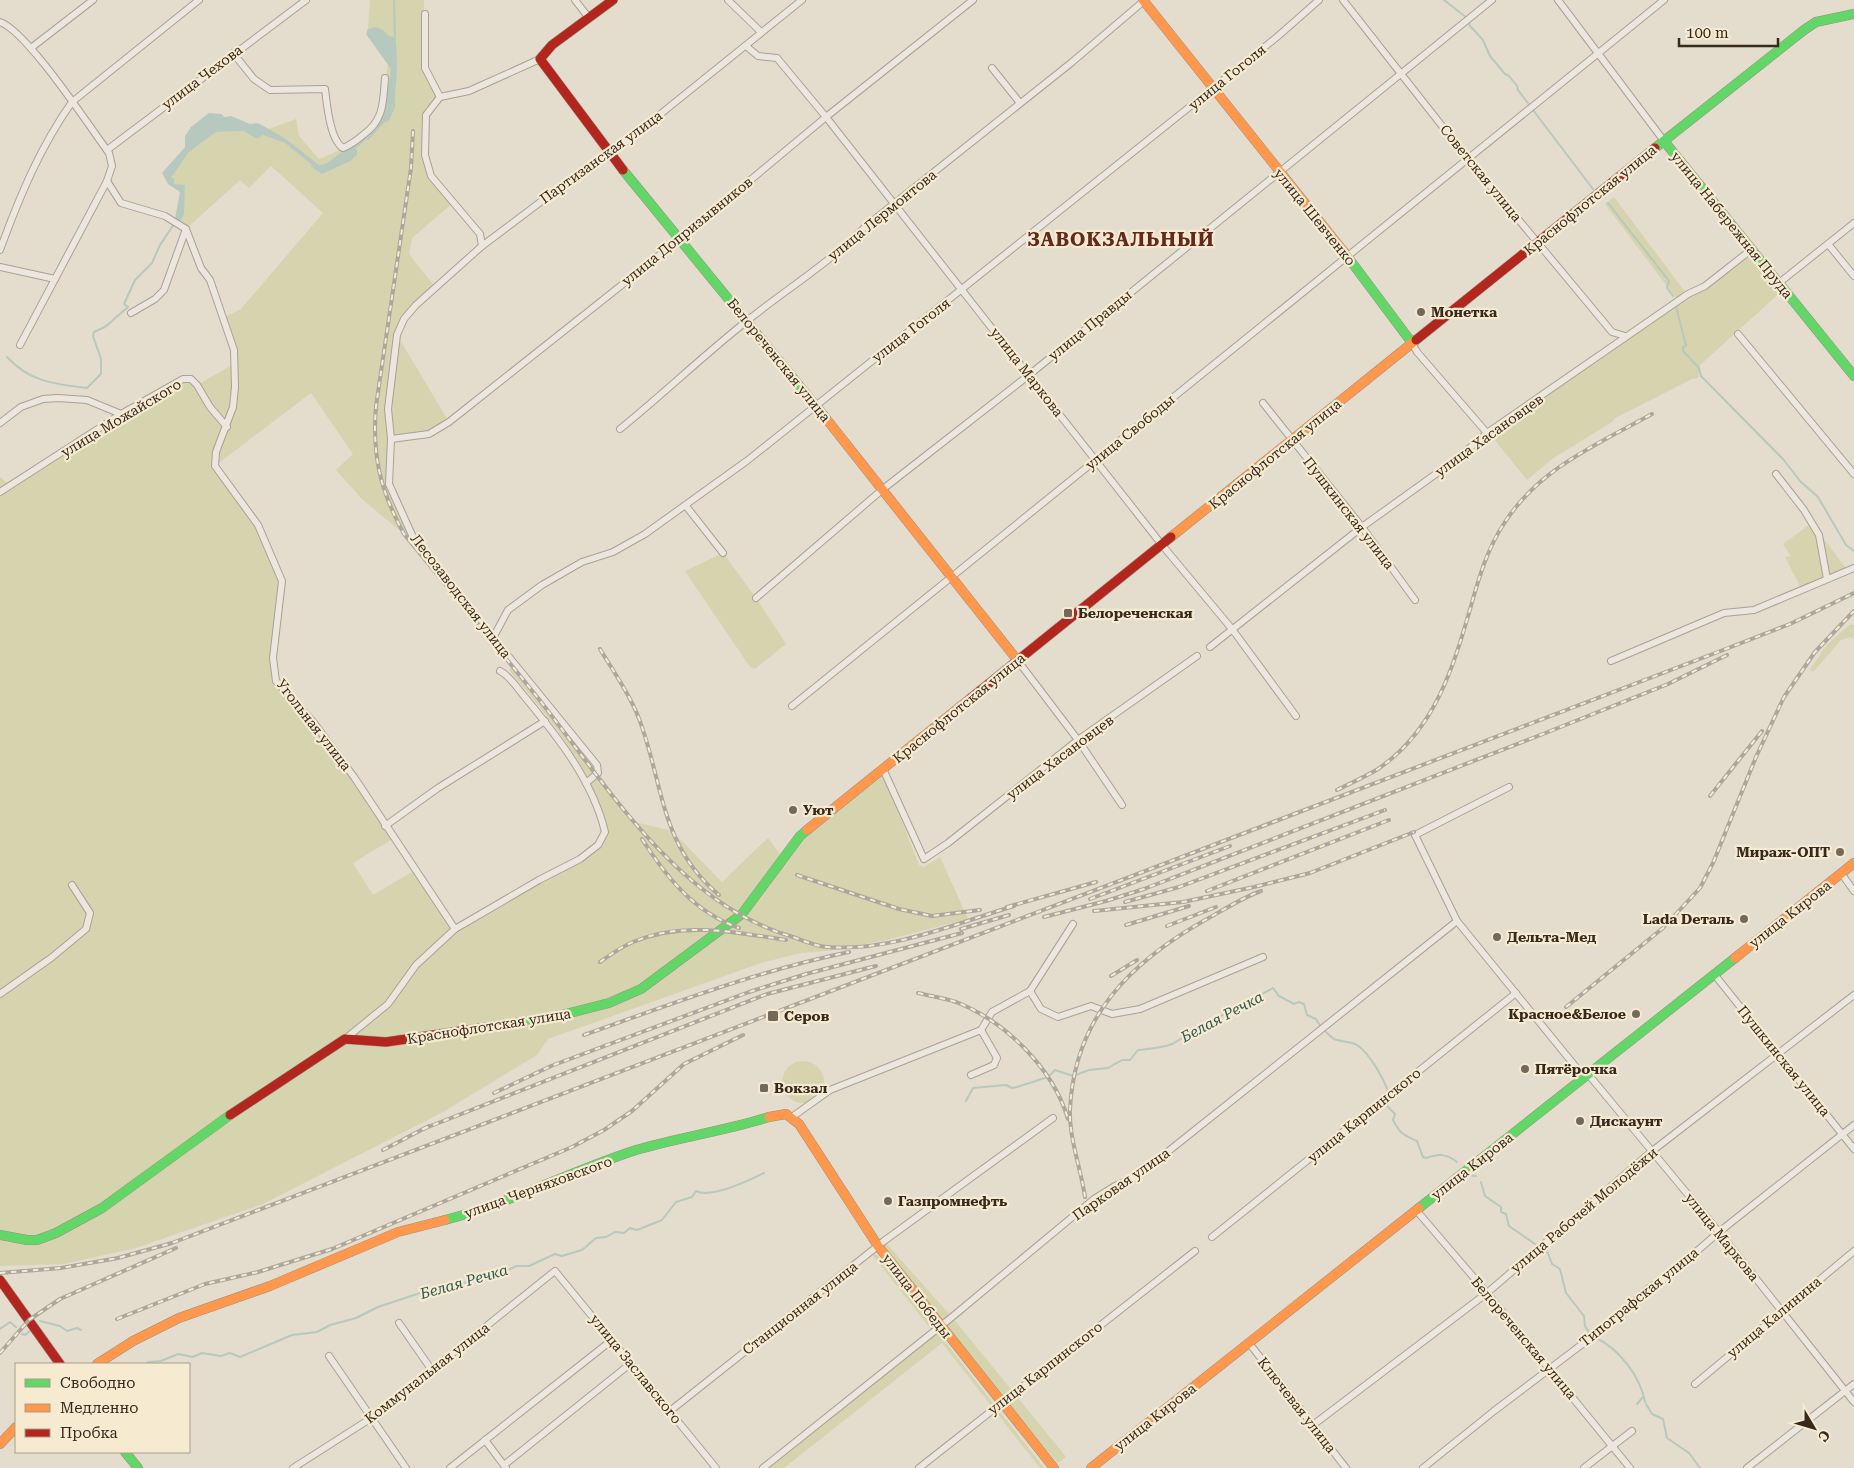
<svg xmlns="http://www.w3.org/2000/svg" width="1854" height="1468" viewBox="0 0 1854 1468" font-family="'Roboto Serif',serif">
<rect width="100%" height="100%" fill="#e4dccc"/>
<!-- green -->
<g fill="#d5d4ae">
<path d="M 370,0 L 424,0 L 425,68 L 440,97 L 426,115 L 425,155 L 431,176 L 454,202 L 412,238 L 409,254 L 435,287 L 416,305 L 397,335 L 449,422 L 429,434 L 391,440 L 389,484 L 412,535 L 404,534 L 363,500 L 336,470 L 353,454 L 311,393 L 215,466 L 258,525 L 282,581 L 273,658 L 276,681 L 314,723 L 394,838 L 353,863 L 373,895 L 415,870 L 455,929 C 482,913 509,897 536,881 C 564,865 592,864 609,833 C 593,769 550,719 509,670 L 515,665 L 591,756 L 598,773 L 635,822 L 672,831 L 722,882 L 768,838 L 784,859 L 802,840 L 884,775 L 919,865 L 924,867 L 940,857 L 968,919 L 886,940 L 835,950 L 801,953 L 761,963 L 548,1039 L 537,1055 L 443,1112 L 263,1204 L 136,1248 L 64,1264 L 0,1266 L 0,477 L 10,486 L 183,379 L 197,385 L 234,364 L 234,350 L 223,318 L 241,309 L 323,213 L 271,166 L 249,188 L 240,180 L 186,229 L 180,222 L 185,186 L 174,184 L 170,179 L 189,152 L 216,132 L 243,131 L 257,139 L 266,130 L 296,119 L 299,136 L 319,159 C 331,155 365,138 372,128 C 386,111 388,60 390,37 L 375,28 L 368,29 Z"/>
<path d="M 1614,197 L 1685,292 L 1676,298 L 1605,204 Z"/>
<path d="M 1750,252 L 1782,291 L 1700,365 L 1698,378 L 1692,379 L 1615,418 L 1612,422 L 1552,459 L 1527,480 L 1490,434 Z"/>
<path d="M 1812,523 L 1848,571 L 1802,590 L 1785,557 L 1791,556 L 1783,544 Z"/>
<path d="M 723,553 L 756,598 L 786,644 L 755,669 L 750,667 L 685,571 Z"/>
<path d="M 1850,624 L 1854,625 L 1854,639 L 1851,637 L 1841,640 L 1813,672 L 1810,670 L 1826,646 Z"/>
<circle cx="803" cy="1082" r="21"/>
<path d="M 884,1241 L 952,1317 L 1066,1457 L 1058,1463 L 1013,1410 L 881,1244 Z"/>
<path d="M 870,1252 L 877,1255 L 1044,1468 L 1040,1468 L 942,1343 L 784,1468 L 763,1468 L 933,1332 Z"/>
</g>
<!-- water -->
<path fill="#b7c9be" d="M 375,27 L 383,30 L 389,36 L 395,37 C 399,58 397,101 388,120 C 376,124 367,141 356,148 L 356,154 L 350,160 L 322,173 L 285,143 L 263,135 L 257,139 L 243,131 L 216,132 L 189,152 L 171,178 L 174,178 L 174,184 L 185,185 L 184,214 L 180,222 L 175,219 L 180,192 L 168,184 L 162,173 L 185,147 L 185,136 L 191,127 L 209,113 L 222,114 L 224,117 L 231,116 L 250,124 L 258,123 L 286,139 L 319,165 L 326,164 C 373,128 383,131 391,69 L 366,34 L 368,29 Z"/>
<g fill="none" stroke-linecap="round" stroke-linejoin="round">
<!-- stream -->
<g stroke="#b7c9be" stroke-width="2">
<path d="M 394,0 L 395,40"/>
<path d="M 1444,0 L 1467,18 L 1470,26 L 1483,40 L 1490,56 L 1505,74 L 1509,76 L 1517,86 L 1518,90 L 1530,106"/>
<path d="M 1533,110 L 1593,189"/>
<path d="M 368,139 L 383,122 L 388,120 L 394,107 L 394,85"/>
<path d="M 312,166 L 322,173 L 350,160 L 356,154 L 356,151"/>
<path d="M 1604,196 L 1605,197"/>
<path d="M 1608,203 L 1669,281 L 1667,288 L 1673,296"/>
<path d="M 1676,306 L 1686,346 L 1683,347 L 1683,351 L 1699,368 L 1701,376 L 1783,459 L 1800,481 L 1818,497 L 1846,545 L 1854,551"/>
<path d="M 7,357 C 30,382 54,384 87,388 L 101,374 L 101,359 L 93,336 L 94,332 L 105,327 L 128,307 L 124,304 L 135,280 L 152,263 L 160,245 L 174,224"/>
<path d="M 1389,1098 L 1387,1106 L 1395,1114 L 1393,1120 C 1400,1134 1404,1135 1417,1141 L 1423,1157 L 1426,1158 C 1438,1154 1446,1153 1457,1162"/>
<path d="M 966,1101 L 973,1088 L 1006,1085 L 1012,1088 L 1017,1087 L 1048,1077 L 1055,1070 L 1073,1076 L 1089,1070 L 1108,1068 L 1122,1060 L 1130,1060 L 1138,1050 C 1148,1049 1162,1048 1172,1044 C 1183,1039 1197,1025 1206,1024 L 1273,988 L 1279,996 L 1294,1004 L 1299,1002 L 1304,1004 L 1307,1015 L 1316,1019 C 1319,1025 1328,1035 1334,1039 C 1341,1042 1350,1041 1357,1045 C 1371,1055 1383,1078 1389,1093"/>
<path d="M 1468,1175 L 1476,1176"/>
<path d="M 1481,1182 L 1485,1196 L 1501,1207 L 1501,1212 L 1506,1214 L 1509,1226 L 1548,1253 L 1552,1264 L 1560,1269 L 1566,1293 L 1584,1316 L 1585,1326 L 1590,1334"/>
<path d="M 40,1321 L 60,1326 L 67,1331 L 77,1328 L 81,1330"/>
<path d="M 0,1329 L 10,1322 L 16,1327"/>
<path d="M 22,1334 L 25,1335 L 30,1331"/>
<path d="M 1594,1337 C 1619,1348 1640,1376 1645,1402"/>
<path d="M 148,1362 L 161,1361 L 178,1354 L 193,1357 L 202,1353 L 221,1356 L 230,1353 L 240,1357 L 292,1335 L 317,1332 L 330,1325 L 356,1318 L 378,1307 L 429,1290 L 491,1277 L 517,1266 L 529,1266 L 555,1254 L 562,1256 L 582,1250 L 596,1238 L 606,1237 L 615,1232 L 624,1233 L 630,1228 L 637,1230 L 662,1220 L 676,1202 L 692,1197 L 696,1191 C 711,1199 748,1181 764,1173"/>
<path d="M 1637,1404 L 1643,1397"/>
<path d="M 1646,1404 L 1652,1414 L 1663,1419 L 1667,1438 L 1689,1453 L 1700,1468"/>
</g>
<defs>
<g id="street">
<path d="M 575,0 L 589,18"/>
<path d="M 728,0 L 761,32"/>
<path d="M 1343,0 L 1468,159 L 1612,332 L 1625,336"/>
<path d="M 1558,0 L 1664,141"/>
<path d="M 425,14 L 425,68 L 440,97"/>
<path d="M 0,22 C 27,31 89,126 109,153 L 112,166 L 107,181 L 20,345"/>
<path d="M 746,46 L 758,56 L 777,58 L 826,117 L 1162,545 L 1232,629 L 1296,716"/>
<path d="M 31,48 L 93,0"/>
<path d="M 233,53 L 254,79 L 270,90 L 325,89 C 327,105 330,140 343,148 C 350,145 356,141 363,135 C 384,120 383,103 385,78"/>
<path d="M 992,68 L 1020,103"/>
<path d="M 440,97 L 426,115 L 425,155 L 431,176 L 480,234 L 482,246"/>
<path d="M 440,97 L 469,91 L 540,59"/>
<path d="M 107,150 L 306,0"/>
<path d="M 107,181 L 121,203 L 165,216 L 186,229 L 201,268 L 210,280 L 234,350 L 235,387 L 233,407 L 216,452 L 215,466 L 258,525 L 282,581 L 273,658 L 276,681 L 314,723 L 354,777 L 455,929"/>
<path d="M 1828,244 L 1854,276"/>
<path d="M 0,250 C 19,198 40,147 72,102 L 199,0"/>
<path d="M 0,267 L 55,279"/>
<path d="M 1779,283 L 1854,223"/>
<path d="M 131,313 L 155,299 L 164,290 L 186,229"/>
<path d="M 1738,334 L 1854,474"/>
<path d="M 1412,343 L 1417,352 L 1487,433"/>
<path d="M 1263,403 L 1362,527 L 1415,600"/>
<path d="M 0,423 L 21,407 L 43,399 L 58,398 L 87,400 L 121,414"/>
<path d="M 620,429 C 663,394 704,355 748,320 C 787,289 830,262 865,227 L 1071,63 L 1145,0"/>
<path d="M 391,439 L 429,434 L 449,422 L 681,238 L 826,117 L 973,0"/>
<path d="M 1776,474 L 1804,510 L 1819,535 L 1827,579"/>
<path d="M 0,492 L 121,414 L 183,379 L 191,379 L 197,385 L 210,407 L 227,427"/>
<path d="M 686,506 L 723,553"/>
<path d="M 756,598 L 883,489 L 1029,375 L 1492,0"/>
<path d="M 493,638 L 508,610 L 542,585 L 582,562 L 613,552 L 645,534 L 748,460 L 1277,37 L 1319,0"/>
<path d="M 1210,647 L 1362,527 L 1458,458 L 1487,433 L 1688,294 L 1705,286 L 1752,249"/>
<path d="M 1018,661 L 1078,740 L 1122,805"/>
<path d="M 1611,661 L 1724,613 L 1754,610 L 1854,568"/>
<path d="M 792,706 L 1664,0"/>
<path d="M 883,769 L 924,859 L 948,843 L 1078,740 L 1197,656"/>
<path d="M 586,783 L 598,773 L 597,765 L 429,559 L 412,535 L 389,484 L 391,439 L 388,409 L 397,335 L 404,319 L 416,305 L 482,246 L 559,188 L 622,145 L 802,0"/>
<path d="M 1509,787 L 1415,835 L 1457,921 L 1584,1077"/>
<path d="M 385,826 L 438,788 L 545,721"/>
<path d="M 1841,873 L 1854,891"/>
<path d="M 1714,974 L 1854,1149"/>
<path d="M 1030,991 L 1041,1009 L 1058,1017 L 1091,1006 L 1112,1014 L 1140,1009 L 1263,957"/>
<path d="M 0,994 L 51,958 L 86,929 L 90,913 L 72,885"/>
<path d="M 345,1039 L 388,1004 L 416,965 L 455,929 L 539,880 L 580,859 L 598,845 L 605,832 C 593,781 557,736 524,696 C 517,688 510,676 500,671"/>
<path d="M 1588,1074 L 1719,1232 L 1854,1402"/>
<path d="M 971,1075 L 994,1065 L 997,1058 L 981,1030 L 992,1012 L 1030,991 L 1073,924"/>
<path d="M 792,1117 L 830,1090 L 981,1030"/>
<path d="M 1416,1210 L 1487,1293 L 1630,1468"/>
<path d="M 1212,1237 L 1516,993"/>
<path d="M 399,1323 L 431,1369"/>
<path d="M 1249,1343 L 1346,1468"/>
<path d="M 329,1356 L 406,1468"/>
<path d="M 1695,1384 L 1854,1251"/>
<path d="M 670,1411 L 884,1241 L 1053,1118"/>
<path d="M 1313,1425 L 1487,1293 L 1651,1152 L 1854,995"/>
<path d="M 485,1440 L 506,1468"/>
<path d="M 504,1465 L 630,1364"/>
<path d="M 293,1468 L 373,1417 L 555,1271 L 716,1468"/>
<path d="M 450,1468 L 612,1340"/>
<path d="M 763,1468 L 952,1317 L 1094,1199 L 1115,1186 L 1136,1177 L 1457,921"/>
<path d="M 919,1468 L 1195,1251"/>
<path d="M 1423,1468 L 1494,1411 L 1622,1314 L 1649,1288 L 1666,1278 L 1719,1232 L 1854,1125"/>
<path d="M 1584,1468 L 1632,1431"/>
<path d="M 1747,1468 L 1854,1384"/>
</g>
<g id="fast">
<path d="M 1664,141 L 1854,376"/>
<path d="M 1655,148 L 1804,30 L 1816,22 L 1854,14"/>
<path d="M 623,170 L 824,416"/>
<path d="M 1344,252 L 1412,343"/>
<path d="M 502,1025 L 554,1017 L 609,1003 L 641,989 L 742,914 L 800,836 L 807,830"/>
<path d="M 1419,1208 L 1735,958"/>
<path d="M 445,1220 C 511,1203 571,1171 636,1150 C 680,1137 725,1131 769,1117"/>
<path d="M 0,1235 L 27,1240 L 37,1240 L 56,1233 L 102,1208 L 230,1115"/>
<path d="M 125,1452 L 138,1468"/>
</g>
<g id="slow">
<path d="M 1143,0 L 1344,252"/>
<path d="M 824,416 L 1018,661"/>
<path d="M 1171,537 L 1416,340"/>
<path d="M 807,830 L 971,698"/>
<path d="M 1735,958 L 1854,863"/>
<path d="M 769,1117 L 786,1114 L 799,1124 L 878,1246 L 1054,1468"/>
<path d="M 97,1364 L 133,1341 L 179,1318 L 270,1286 L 398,1232 L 445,1220"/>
<path d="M 0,1444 L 16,1427"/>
<path d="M 1091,1468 L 1419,1208"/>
</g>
<g id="jam">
<path d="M 613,0 L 552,45 L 540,59 L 623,170"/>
<path d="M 1416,340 L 1655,148"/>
<path d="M 971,698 L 1171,537"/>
<path d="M 230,1115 L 345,1039 L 386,1042 L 502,1025"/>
<path d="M 0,1280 L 60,1364"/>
</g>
</defs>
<!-- street casing -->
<use href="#street" stroke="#a9a196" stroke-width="8"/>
<!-- fast casing -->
<use href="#fast" stroke="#999185" stroke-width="10"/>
<!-- slow casing -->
<use href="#slow" stroke="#999185" stroke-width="10"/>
<!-- jam casing -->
<use href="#jam" stroke="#999185" stroke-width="10"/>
<!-- street -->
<use href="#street" stroke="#ece7de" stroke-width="6"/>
<!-- fast -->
<use href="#fast" stroke="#63d668" stroke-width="9"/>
<!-- slow -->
<use href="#slow" stroke="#ff974d" stroke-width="9"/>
<!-- jam -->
<use href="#jam" stroke="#b3261e" stroke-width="9"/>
<defs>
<g id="rail">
<path d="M 413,131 L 411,168 L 376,406 C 372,456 380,490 404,534 C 449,589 494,643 538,698 C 608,787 678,904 793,937 C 804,941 816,946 827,947 C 890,952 954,924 1014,906"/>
<path d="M 600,649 C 615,674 633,699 642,727 C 664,791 662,847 719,895"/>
<path d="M 1337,790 C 1351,783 1365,777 1378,769 C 1435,730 1453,668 1471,606 C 1479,577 1488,547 1505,522 C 1540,468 1598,444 1652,414"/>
<path d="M 1710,796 L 1762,731"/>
<path d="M 642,839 C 667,878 694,912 739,928"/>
<path d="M 797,875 L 899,909 L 932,916 L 980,910"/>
<path d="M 1207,891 L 1389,820"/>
<path d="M 1090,899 L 1230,846"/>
<path d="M 1125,902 L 1179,887 L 1385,810"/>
<path d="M 1007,907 L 1096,882"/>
<path d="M 1094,911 L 1183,902 L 1254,887 L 1310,873 L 1414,832"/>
<path d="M 1044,917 L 1106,901 L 1144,889 L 1543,734 L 1668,684 L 1727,655"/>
<path d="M 1126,925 L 1189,906"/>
<path d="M 1167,926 L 1216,907"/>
<path d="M 961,929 L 1009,915"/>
<path d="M 600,962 C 610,955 621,947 633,942 C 683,921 734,932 786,940"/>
<path d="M 1111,976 L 1137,960"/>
<path d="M 918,993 C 930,996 944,998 956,1002 C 1005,1021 1053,1068 1068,1119"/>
<path d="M 1566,1007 L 1663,928 L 1700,888 L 1713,863 L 1756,757 L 1784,697 L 1815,652 L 1854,611"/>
<path d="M 584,1035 C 671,1004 757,971 849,952"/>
<path d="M 494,1093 L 551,1066 L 749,992 L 806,974 L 962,933"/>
<path d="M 423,1129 L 767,994 L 876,966"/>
<path d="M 383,1150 L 429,1126"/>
<path d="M 1085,1197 C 1081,1169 1069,1138 1070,1110 C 1074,1018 1130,962 1207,919 C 1225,909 1242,898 1261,891"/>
<path d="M 0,1273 L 61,1268 L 118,1258 L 172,1243 L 1718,652 L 1790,624 L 1854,593"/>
<path d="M 117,1319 L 205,1284 L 258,1272 L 332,1249 L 572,1147 L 604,1130 L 632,1111 L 684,1064 L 743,1035"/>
<path d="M 0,1353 L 29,1320 L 60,1299 L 176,1248"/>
</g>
</defs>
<!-- rail casing -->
<use href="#rail" stroke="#aba69e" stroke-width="4"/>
<!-- rail -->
<use href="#rail" stroke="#f6ead1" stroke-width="2" stroke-dasharray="5.5" stroke-linecap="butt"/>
</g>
<!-- markers -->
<g fill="#74685a" stroke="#f6ead1" stroke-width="2">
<circle cx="1421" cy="312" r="5"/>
<rect x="1063" y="608" width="10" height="10" rx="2.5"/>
<circle cx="793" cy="810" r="5"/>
<circle cx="1840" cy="852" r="5"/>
<circle cx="1744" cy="919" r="5"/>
<circle cx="1497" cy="937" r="5"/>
<circle cx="1636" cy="1014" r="5"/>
<rect x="767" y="1010" width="12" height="12" rx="2.5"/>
<circle cx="1525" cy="1069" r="5"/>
<rect x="759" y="1083" width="10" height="10" rx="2.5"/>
<circle cx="1580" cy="1121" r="5"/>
<circle cx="888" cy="1201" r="5"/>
</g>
<g text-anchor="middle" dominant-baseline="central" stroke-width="4.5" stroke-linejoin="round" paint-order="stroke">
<!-- street labels -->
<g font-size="14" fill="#38291d" stroke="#f6ead1">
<text transform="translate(202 77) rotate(-37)">улица Чехова</text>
<text transform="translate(1227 77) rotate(-39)">улица Гоголя</text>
<text transform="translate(601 157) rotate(-36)">Партизанская улица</text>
<text transform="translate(1481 173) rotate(51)">Советская улица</text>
<text transform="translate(1590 200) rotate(-39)">Краснофлотская улица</text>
<text transform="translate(882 215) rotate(-39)">улица Лермонтова</text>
<text transform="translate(1315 217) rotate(51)">улица Шевченко</text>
<text transform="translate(1732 225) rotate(51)">улица Набережная Пруда</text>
<text transform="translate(687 231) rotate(-39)">улица Допризывников</text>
<text transform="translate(1090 325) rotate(-39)">улица Правды</text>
<text transform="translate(911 330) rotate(-38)">улица Гоголя</text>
<text transform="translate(779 360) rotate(51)">Белореченская улица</text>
<text transform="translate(1027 372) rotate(52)">улица Маркова</text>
<text transform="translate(121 418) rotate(-31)">улица Можайского</text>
<text transform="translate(1130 432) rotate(-39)">улица Свободы</text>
<text transform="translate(1489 435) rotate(-36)">улица Хасановцев</text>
<text transform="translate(1275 454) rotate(-39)">Краснофлотская улица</text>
<text transform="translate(1349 513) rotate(52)">Пушкинская улица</text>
<text transform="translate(461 596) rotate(52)">Лесозаводская улица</text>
<text transform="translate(959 708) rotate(-39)">Краснофлотская улица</text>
<text transform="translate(314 725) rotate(52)">Угольная улица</text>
<text transform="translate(1060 757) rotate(-37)">улица Хасановцев</text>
<text transform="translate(1790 914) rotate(-38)">улица Кирова</text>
<text transform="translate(489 1026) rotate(-9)">Краснофлотская улица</text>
<text transform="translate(1784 1061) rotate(51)">Пушкинская улица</text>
<text transform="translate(1364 1115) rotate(-39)">улица Карпинского</text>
<text transform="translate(1472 1166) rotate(-38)">улица Кирова</text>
<text transform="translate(1121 1184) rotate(-35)">Парковая улица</text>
<text transform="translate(538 1187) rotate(-20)">улица Черняховского</text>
<text transform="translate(1584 1210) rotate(-40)">улица Рабочей Молодёжи</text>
<text transform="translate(1722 1237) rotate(51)">улица Маркова</text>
<text transform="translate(917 1296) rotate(52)">улица Победы</text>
<text transform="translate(1639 1297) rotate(-39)">Типографская улица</text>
<text transform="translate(800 1308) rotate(-38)">Станционная улица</text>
<text transform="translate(1774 1317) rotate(-40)">улица Калинина</text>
<text transform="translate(1524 1338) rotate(50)">Белореченская улица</text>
<text transform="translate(1045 1368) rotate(-38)">улица Карпинского</text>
<text transform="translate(636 1369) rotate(51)">улица Заславского</text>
<text transform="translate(427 1373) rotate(-38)">Коммунальная улица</text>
<text transform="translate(1297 1405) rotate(52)">Ключевая улица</text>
<text transform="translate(1155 1417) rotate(-38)">улица Кирова</text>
</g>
<!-- poi labels -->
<g font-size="14" font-weight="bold" fill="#38291d" stroke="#f6ead1" text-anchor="start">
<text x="1431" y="312">Монетка</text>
<text x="1078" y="613">Белореченская</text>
<text x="803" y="810">Уют</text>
<text x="1830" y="852" text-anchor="end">Мираж-ОПТ</text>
<text x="1734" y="919" text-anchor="end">Lada Dеталь</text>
<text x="1507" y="937">Дельта-Мед</text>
<text x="1626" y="1014" text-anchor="end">Красное&amp;Белое</text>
<text x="784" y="1016">Серов</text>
<text x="1535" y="1069">Пятёрочка</text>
<text x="774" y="1088">Вокзал</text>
<text x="1590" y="1121">Дискаунт</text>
<text x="898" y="1201">Газпромнефть</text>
</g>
<!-- water labels -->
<g font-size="15" font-style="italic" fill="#2c5854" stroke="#f6ead1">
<text transform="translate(1222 1017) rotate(-28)">Белая Речка</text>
<text transform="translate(464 1282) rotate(-16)">Белая Речка</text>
</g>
<!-- district labels -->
<g font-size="19" font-weight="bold" letter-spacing="1" fill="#65291c" stroke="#f6ead1">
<text x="1121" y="239">ЗАВОКЗАЛЬНЫЙ</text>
</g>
</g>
<!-- legend -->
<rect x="15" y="1363" width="175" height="90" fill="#f6ead1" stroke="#aa9d89"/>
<rect x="25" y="1379" width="25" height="8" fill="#63d668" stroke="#aa9d89"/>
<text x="60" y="1388" font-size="15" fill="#38291d">Свободно</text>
<rect x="25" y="1404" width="25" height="8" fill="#ff974d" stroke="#aa9d89"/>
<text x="60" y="1413" font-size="15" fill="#38291d">Медленно</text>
<rect x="25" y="1429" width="25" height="8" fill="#b3261e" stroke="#aa9d89"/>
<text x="60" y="1438" font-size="15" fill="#38291d">Пробка</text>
<!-- north arrow -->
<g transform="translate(1814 1428) rotate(128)" stroke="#f6ead1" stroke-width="4" paint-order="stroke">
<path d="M0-4L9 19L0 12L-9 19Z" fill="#38291d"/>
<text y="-8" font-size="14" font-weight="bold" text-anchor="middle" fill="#38291d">С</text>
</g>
<!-- scale -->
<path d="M1679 38v8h99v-8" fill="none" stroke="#38291d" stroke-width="2.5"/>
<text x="1686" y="38" font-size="15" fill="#38291d" stroke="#f6ead1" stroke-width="4" paint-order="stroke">100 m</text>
</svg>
